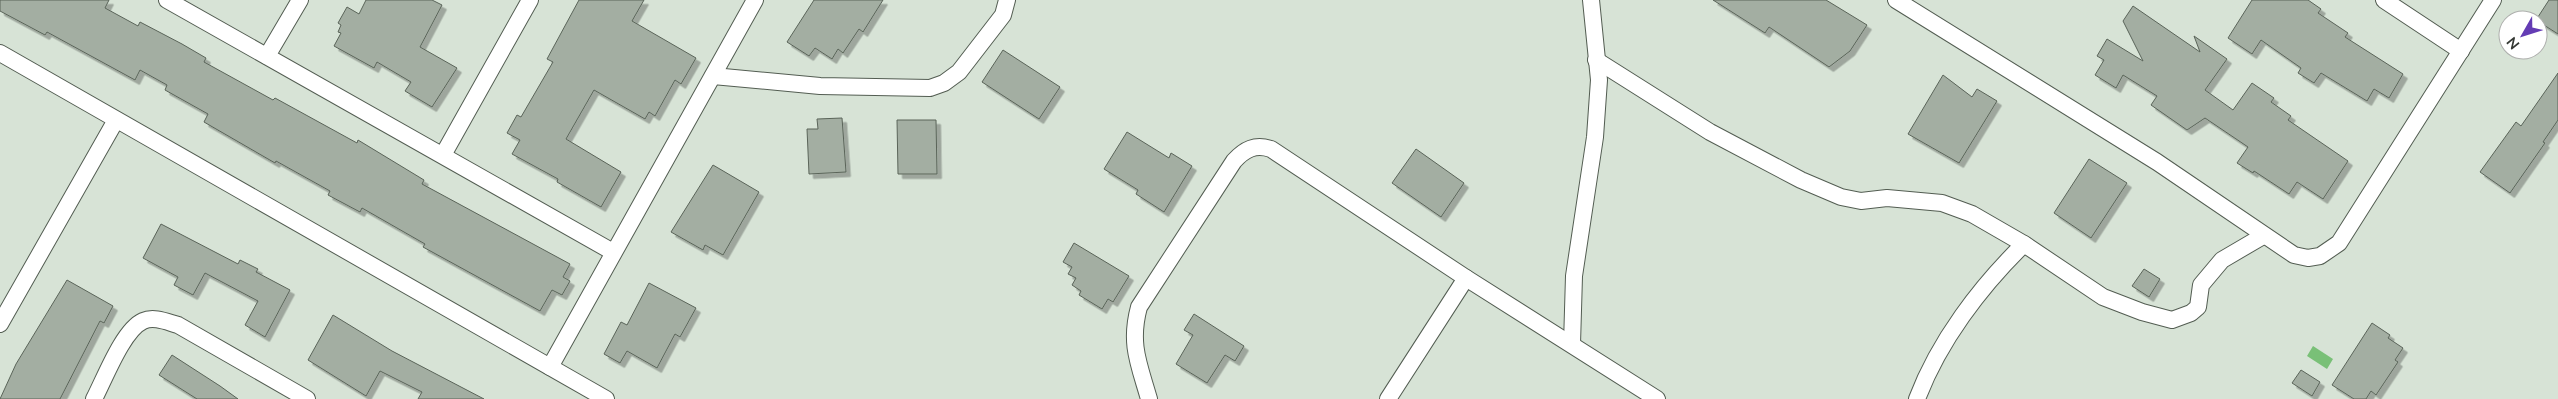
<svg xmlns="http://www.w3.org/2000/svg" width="2558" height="399" viewBox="0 0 2558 399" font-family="Lato,sans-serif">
<defs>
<filter id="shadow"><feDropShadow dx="4.5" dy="4.5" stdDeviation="0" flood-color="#0004"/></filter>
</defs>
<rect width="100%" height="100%" fill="#d7e3d6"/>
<!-- water -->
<path fill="#79c077" d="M 2313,346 L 2333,359 L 2327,369 L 2307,356 Z"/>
<!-- building -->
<g fill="#a3aea2" stroke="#5a6459" filter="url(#shadow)">
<path d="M 0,0 L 109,0 L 105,8 L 138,26 L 140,22 L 182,44 L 206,58 L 204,62 L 273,100 L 275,98 L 357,143 L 358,140 L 424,180 L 422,184 L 570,264 L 563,277 L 570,281 L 562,295 L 552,290 L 540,311 L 423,247 L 425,244 L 362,208 L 360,212 L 328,195 L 330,191 L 276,161 L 275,163 L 204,122 L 208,114 L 165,90 L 167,85 L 140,70 L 135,80 L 47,32 L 45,35 L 0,11 Z"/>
<path d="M 366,0 L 432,0 L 442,5 L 420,47 L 457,68 L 432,107 L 405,91 L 411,82 L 377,62 L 374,68 L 334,46 L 341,33 L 338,32 L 341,25 L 338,23 L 347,7 L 359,14 Z"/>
<path d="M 579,0 L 644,0 L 632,21 L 696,58 L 681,84 L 675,80 L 655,116 L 649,112 L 645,119 L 594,90 L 566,139 L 621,172 L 601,207 L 557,182 L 558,179 L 512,154 L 520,140 L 507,133 L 517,115 L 521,117 L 553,62 L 547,59 Z"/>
<path d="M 814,0 L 883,0 L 863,32 L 859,29 L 843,53 L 838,49 L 832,59 L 815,48 L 809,56 L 787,42 Z"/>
<path d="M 1713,0 L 1826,0 L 1867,25 L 1850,51 L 1829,67 L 1769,27 L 1765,33 Z"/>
<path d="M 2252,0 L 2308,0 L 2321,9 L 2318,13 L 2348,33 L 2345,37 L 2403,74 L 2389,98 L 2374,89 L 2367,101 L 2321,73 L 2314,83 L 2298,73 L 2301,68 L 2261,40 L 2252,54 L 2228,38 Z"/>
<path d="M 2549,0 L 2558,0 L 2558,34 L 2536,20 Z"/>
<path d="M 2133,6 L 2200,52 L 2194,36 L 2227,59 L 2205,90 L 2233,110 L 2252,83 L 2274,98 L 2271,102 L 2291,116 L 2288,120 L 2348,161 L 2323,199 L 2297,182 L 2289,194 L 2254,171 L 2253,173 L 2237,163 L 2248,147 L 2205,118 L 2187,130 L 2151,105 L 2157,96 L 2123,75 L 2116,88 L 2095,75 L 2104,60 L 2097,56 L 2107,39 L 2143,61 L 2123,21 Z"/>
<path d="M 1003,50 L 1060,87 L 1039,119 L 982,82 Z"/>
<path d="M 2558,73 L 2558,120 L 2543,142 L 2545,143 L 2510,193 L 2480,172 L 2516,122 L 2521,126 Z"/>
<path d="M 1943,75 L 1972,97 L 1977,89 L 1997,101 L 1959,163 L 1908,134 Z"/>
<path d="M 842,118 L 846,172 L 809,174 L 807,129 L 818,129 L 817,119 Z"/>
<path d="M 897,120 L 936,120 L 937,174 L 898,174 Z"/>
<path d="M 1127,132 L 1169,158 L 1171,153 L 1192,166 L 1164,212 L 1136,194 L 1138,190 L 1104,169 Z"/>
<path d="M 1416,149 L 1464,183 L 1441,217 L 1392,183 Z"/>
<path d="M 2089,159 L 2127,183 L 2091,238 L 2054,213 Z"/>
<path d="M 713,165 L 759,192 L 723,255 L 705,245 L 703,250 L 671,232 Z"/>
<path d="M 161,224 L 238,264 L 240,260 L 258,269 L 256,272 L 290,290 L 265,337 L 245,325 L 258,301 L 205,273 L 193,295 L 174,285 L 178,277 L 143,258 Z"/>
<path d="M 1074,243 L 1129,276 L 1113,302 L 1108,299 L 1102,309 L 1079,295 L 1081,291 L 1072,285 L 1076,278 L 1068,274 L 1072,267 L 1063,262 Z"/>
<path d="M 2144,269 L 2160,279 L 2149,297 L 2132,286 Z"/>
<path d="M 67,280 L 113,306 L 104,323 L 100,321 L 60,399 L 0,399 L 16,364 Z"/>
<path d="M 649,283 L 696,308 L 680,337 L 675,334 L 657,368 L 627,351 L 620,363 L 604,354 L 621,322 L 627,325 Z"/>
<path d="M 1194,314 L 1244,346 L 1235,361 L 1225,355 L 1207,383 L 1176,364 L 1193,335 L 1184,330 Z"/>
<path d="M 333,315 L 392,351 L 484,399 L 418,399 L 422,392 L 380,371 L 366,396 L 308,360 Z"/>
<path d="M 2372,323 L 2390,335 L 2388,338 L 2403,348 L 2395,360 L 2398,362 L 2376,395 L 2371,391 L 2366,399 L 2354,399 L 2332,385 Z"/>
<path d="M 172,355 L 220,386 L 238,399 L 197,399 L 159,375 Z"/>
<path d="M 2301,370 L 2320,382 L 2312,396 L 2292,383 Z"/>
</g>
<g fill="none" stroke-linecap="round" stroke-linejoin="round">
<defs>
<g id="minor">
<path d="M 167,0 L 613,252"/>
<path d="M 1896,0 L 2157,162 L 2294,255 L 2308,258 L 2320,256 L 2339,243 L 2493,0"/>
<path d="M 2384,0 L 2461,51"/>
<path d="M 0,53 L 606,399"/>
<path d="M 267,56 L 300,0"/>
<path d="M 1596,60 L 1710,132 L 1801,180 L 1841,197 L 1861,201 L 1887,198 L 1942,203 L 1972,214 L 2024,244 L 2103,297 L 2142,312 L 2172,320 L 2191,313 L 2198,307 L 2201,285 L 2222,260 L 2263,236"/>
<path d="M 713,76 L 820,86 L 930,88 L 944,83 L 959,72 L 1003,15 L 1007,0"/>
<path d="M 443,155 L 530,0"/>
<path d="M 0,324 L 116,120"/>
<path d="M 1572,344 L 1574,276 L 1595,137 L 1599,80 L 1591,0"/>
<path d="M 550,367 L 755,0"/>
<path d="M 94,399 C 105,378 123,330 143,321 C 154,316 167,322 178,325 L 307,399"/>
<path d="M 1149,399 C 1139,364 1129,344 1139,307 L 1234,161 C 1245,149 1255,144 1271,149 L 1466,278 L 1657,399"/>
<path d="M 1388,399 L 1466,278"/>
<path d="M 1917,399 C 1939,341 1980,287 2024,244"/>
</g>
</defs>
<!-- minor casing -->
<use href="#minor" stroke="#535d52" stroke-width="18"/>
<!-- minor -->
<use href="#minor" stroke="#fff" stroke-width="16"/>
</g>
<!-- north arrow -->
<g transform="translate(2523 35) rotate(231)"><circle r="24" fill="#ffffff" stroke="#aeafad"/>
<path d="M0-4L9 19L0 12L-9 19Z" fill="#643cb4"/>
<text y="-8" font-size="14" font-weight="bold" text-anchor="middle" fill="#343833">N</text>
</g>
</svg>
